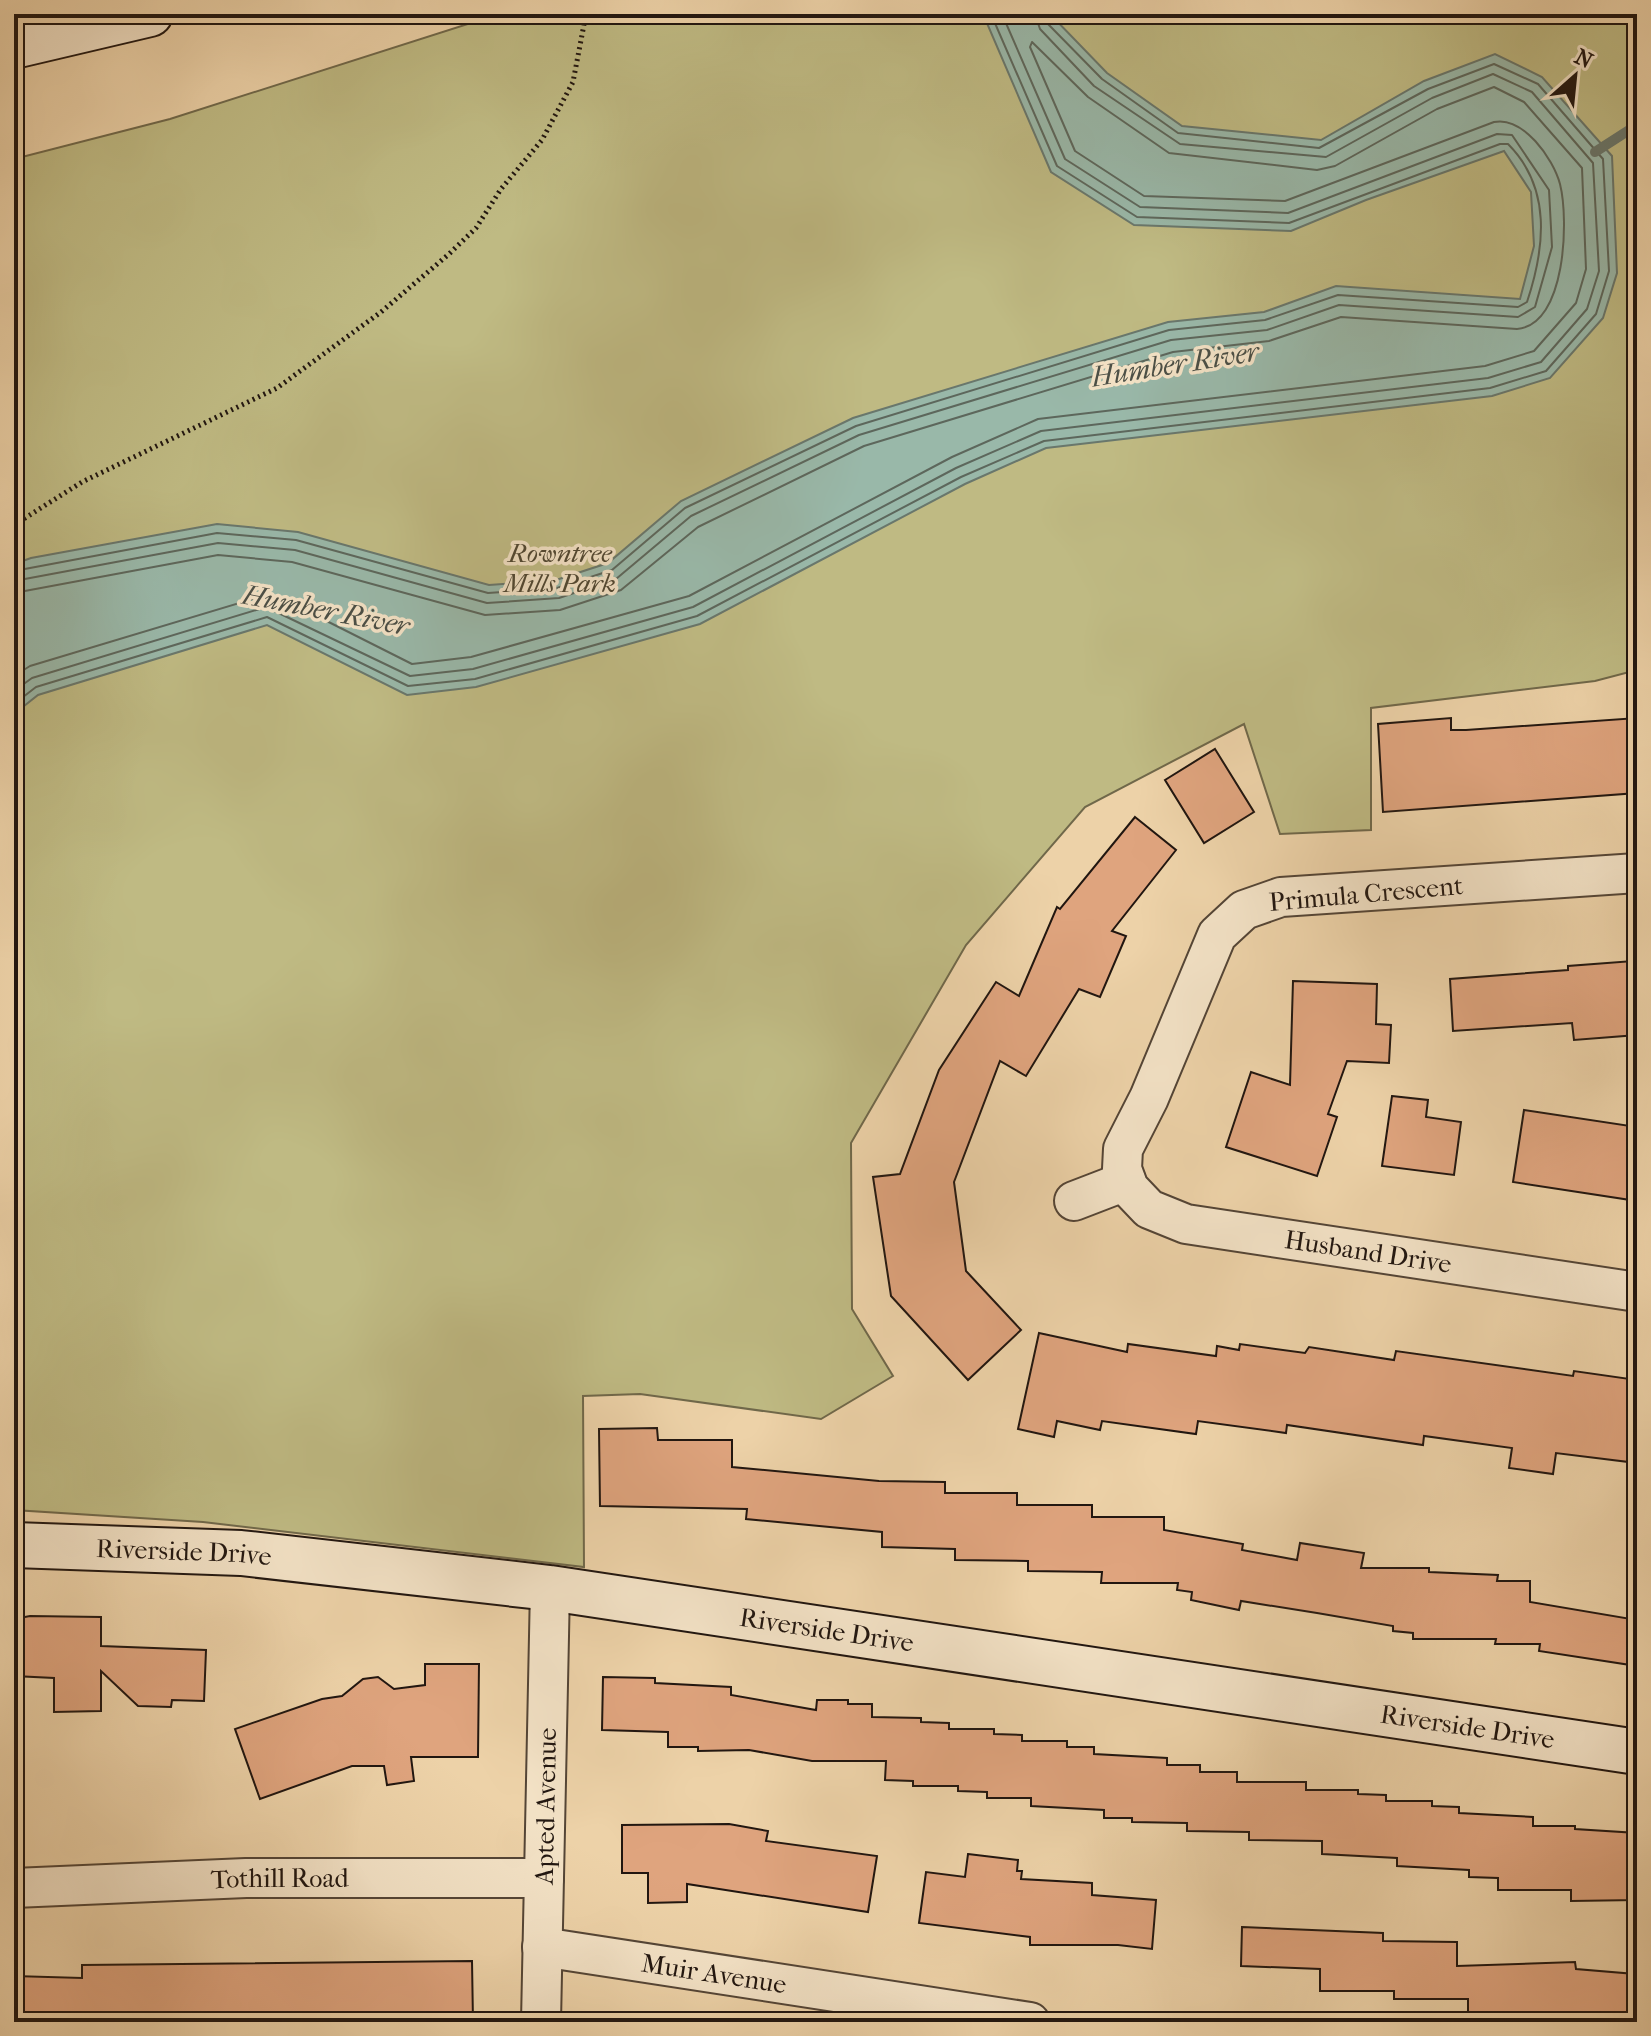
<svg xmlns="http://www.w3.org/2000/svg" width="1651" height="2036" viewBox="0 0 1651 2036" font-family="'IM FELL French Canon',serif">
<rect width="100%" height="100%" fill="#edd2a8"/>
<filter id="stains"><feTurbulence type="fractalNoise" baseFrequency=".0025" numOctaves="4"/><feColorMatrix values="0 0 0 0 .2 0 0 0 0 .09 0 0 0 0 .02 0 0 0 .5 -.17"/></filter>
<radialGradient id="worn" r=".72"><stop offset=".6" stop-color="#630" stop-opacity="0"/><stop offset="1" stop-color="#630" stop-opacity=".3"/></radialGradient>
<!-- green -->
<path fill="#bfba83" stroke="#70684a" stroke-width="2" d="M 499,14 L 1637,14 L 1637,670 L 1595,681 L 1371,708 L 1371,830 L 1280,834 L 1244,724 L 1085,807 L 966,945 L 851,1143 L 852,1309 L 893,1376 L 821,1419 L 640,1394 L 583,1396 L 584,1567 L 203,1522 L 14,1510 L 14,159 L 170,119 Z"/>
<!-- water -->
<path fill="#99b8a9" stroke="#69776c" stroke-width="2" d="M 983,14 L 1050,14 L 1107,73 L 1182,126 L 1321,140 L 1424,81 L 1495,54 L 1542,77 L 1612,156 L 1617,273 L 1603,318 L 1550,378 L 1492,396 L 1046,448 L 965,484 L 700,624 L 476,687 L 407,695 L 267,625 L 38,695 L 14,714 L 14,564 L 31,558 L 217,524 L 298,532 L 489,585 L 556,580 L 608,563 L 681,501 L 853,418 L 1168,322 L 1264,312 L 1336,286 L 1520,299 L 1534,246 L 1531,192 L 1504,151 L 1366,200 L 1291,231 L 1134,225 L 1051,172 Z"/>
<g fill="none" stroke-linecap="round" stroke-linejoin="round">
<!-- shore -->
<g stroke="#5d675c" stroke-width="2">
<path d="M 14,571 L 217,533 L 296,540 L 488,593 L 557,588 L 612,570 L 685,508 L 856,426 L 1169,330 L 1265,320 L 1338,295 L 1518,307 L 1527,302 C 1545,248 1552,188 1508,144 L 1500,144 L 1289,223 L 1137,217 L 1057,166 L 991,14"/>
<path d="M 14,581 L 218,543 L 295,550 L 487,603 L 559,598 L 616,579 L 691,516 L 859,435 L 1171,340 L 1267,330 L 1339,305 L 1518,317 L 1535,307 L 1552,247 L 1549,190 L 1512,135 L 1497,134 L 1288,213 L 1140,207 L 1065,159 L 1002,14"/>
<path d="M 14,593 L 218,555 L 292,562 L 485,615 L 560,610 L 621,590 L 698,527 L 864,446 L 1173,352 L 1269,341 L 1341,317 L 1517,329 C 1566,325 1569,220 1560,184 C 1553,158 1523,116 1494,122 L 1285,201 L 1144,196 L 1075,151 L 1030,47 L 1032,42 L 1088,97 L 1169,153 L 1317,170 L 1335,166 L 1437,109 L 1494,87 L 1524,102 L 1582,168 L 1586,269 L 1576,303 L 1534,351 L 1485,366 L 1038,419 L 952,457 L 689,596 L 471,657 L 412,664 L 281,598 L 266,595 L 30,666 L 14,676"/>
<path d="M 14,691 L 32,678 L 266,607 L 410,676 L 473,669 L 693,607 L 956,468 L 1041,431 L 1488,378 L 1541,362 L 1587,309 L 1599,271 L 1593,163 L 1532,92 L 1493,74 L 1432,98 L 1326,157 L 1180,144 L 1094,86 L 1040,29 L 1035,14"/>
<path d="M 14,704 L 36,687 L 267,617 L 408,686 L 475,679 L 697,616 L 961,477 L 1044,441 L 1490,388 L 1546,371 L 1596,314 L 1609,271 L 1603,159 L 1538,84 L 1494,64 L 1428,89 L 1319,148 L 1178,133 L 1102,79 L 1047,23 L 1045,14"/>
</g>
<!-- stream -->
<path stroke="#69776c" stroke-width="10" d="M 1595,152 L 1637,125"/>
</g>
<!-- building -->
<g fill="#dfa47e" stroke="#211610" stroke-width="2">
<path d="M 1451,718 L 1451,730 L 1466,730 L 1637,718 L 1637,793 L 1383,812 L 1378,724 Z"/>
<path d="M 1215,749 L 1254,812 L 1204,843 L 1165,780 Z"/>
<path d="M 1135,817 L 1176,850 L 1112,931 L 1126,936 L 1100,997 L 1079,989 L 1026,1076 L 1000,1061 L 954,1182 L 966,1271 L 1021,1330 L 968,1380 L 891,1296 L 873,1177 L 900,1174 L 939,1070 L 996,982 L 1019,996 L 1057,907 L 1060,909 Z"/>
<path d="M 1633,961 L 1637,1035 L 1574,1040 L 1572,1023 L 1453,1031 L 1450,979 L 1568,970 L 1568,966 Z"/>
<path d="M 1293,981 L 1377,984 L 1376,1024 L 1391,1025 L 1389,1063 L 1347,1061 L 1328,1114 L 1337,1117 L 1317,1176 L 1226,1147 L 1251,1072 L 1290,1085 Z"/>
<path d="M 1392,1096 L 1428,1100 L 1426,1117 L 1461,1122 L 1454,1175 L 1382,1166 Z"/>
<path d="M 1524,1110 L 1637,1127 L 1637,1201 L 1513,1182 Z"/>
<path d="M 1039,1333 L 1127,1352 L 1128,1344 L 1216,1356 L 1217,1346 L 1239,1350 L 1240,1344 L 1305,1353 L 1309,1347 L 1394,1360 L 1396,1351 L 1573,1376 L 1574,1371 L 1637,1380 L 1637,1463 L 1556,1453 L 1553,1474 L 1509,1468 L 1512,1448 L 1424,1436 L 1423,1445 L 1287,1425 L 1286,1433 L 1198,1421 L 1196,1434 L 1102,1421 L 1100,1430 L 1057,1421 L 1054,1437 L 1018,1429 Z"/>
<path d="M 657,1428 L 658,1440 L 732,1440 L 732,1467 L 879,1481 L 945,1482 L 945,1493 L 1017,1493 L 1017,1505 L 1092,1505 L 1092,1517 L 1164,1517 L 1164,1530 L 1243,1544 L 1242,1550 L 1297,1560 L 1300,1543 L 1364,1553 L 1361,1568 L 1429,1568 L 1429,1572 L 1498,1575 L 1497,1581 L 1530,1581 L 1530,1602 L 1637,1620 L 1637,1666 L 1539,1651 L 1540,1644 L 1495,1644 L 1496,1639 L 1413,1639 L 1413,1633 L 1393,1631 L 1393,1626 L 1317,1613 L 1241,1601 L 1239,1610 L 1191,1600 L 1192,1592 L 1177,1590 L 1178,1583 L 1101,1583 L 1102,1572 L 1028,1571 L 1028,1561 L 955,1560 L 955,1549 L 882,1547 L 882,1532 L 746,1519 L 747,1509 L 600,1506 L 599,1429 Z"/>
<path d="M 30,1616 L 101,1617 L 101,1646 L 206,1650 L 204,1701 L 172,1700 L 171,1707 L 138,1706 L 101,1671 L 101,1711 L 54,1712 L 54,1678 L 14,1676 L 14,1619 Z"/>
<path d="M 425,1664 L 479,1664 L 478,1757 L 411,1757 L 414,1781 L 387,1785 L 384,1766 L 352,1766 L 260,1799 L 235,1729 L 322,1699 L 342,1696 L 363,1679 L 378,1677 L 394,1689 L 425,1685 Z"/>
<path d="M 603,1677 L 655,1678 L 655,1683 L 731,1687 L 731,1695 L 816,1710 L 817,1700 L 848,1700 L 848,1704 L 872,1704 L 872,1717 L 921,1718 L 921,1722 L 949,1723 L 949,1729 L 994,1729 L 994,1734 L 1022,1735 L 1022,1741 L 1067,1741 L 1067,1747 L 1094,1747 L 1094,1754 L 1167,1758 L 1167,1765 L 1200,1765 L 1200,1772 L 1237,1772 L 1237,1782 L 1306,1782 L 1306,1790 L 1358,1790 L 1358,1794 L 1386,1795 L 1386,1801 L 1432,1801 L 1432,1806 L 1459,1807 L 1459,1813 L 1533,1817 L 1533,1826 L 1575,1826 L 1575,1829 L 1637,1833 L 1637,1900 L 1571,1901 L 1571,1890 L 1498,1890 L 1498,1878 L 1469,1877 L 1469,1870 L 1397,1866 L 1397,1858 L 1322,1854 L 1322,1841 L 1249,1840 L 1249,1832 L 1187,1831 L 1187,1823 L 1132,1822 L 1132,1818 L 1104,1818 L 1104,1810 L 1031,1806 L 1031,1798 L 987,1798 L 987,1792 L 958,1791 L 958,1786 L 913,1786 L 913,1781 L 885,1780 L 886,1761 L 812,1761 L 749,1750 L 698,1751 L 698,1747 L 668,1747 L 668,1732 L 602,1730 Z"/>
<path d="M 729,1824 L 768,1831 L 766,1841 L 877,1856 L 868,1912 L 687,1884 L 687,1902 L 648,1903 L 648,1873 L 622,1873 L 622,1825 Z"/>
<path d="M 968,1854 L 1018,1860 L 1017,1871 L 1022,1871 L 1021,1879 L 1092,1883 L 1092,1895 L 1156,1900 L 1152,1949 L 1118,1945 L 1030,1945 L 1030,1937 L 919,1923 L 926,1872 L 965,1877 Z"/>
<path d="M 1242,1927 L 1383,1933 L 1383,1941 L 1457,1942 L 1457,1966 L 1575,1962 L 1576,1969 L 1635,1974 L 1637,2022 L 1468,2022 L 1468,1999 L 1394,1999 L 1394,1991 L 1320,1991 L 1320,1969 L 1241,1966 Z"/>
<path d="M 472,1961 L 473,2022 L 14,2022 L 14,1976 L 82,1978 L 82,1965 Z"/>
</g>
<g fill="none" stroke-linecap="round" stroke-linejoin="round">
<defs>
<g id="street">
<path id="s1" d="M 1637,873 L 1281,897 L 1244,910 L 1217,935 L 1149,1098 L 1123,1149 L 1122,1169 L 1129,1188 L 1149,1209 L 1186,1224 L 1637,1292"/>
<path d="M 1074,1201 L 1126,1181"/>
<path id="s2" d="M 14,1888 L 246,1878 L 544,1878"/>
<path id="s3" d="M 542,1947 L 1030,2022"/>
<path id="s4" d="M 541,2022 L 550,1588"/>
</g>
<g id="secondary">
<path d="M 14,46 L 150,14"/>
<path id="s5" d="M 14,1545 L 241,1553 L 550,1588 L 1637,1752"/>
</g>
</defs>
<!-- street casing -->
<use href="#street" stroke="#544536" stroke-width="42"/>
<!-- secondary casing -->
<use href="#secondary" stroke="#211610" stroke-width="48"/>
<!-- path -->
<path stroke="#211610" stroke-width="5" stroke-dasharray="2 4" stroke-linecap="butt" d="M 14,525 L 82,482 L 277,388 L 381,312 L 449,254 L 476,228 L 501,189 L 542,140 L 573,82 L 586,14"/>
<!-- street -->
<use href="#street" stroke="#f3e2c6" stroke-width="38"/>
<!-- secondary -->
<use href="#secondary" stroke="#f3e2c6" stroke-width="44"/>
</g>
<g text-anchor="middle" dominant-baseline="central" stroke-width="7" stroke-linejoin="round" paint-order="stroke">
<!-- park labels -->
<g font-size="26" font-style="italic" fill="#504732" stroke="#f3e2c6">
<text x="560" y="553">Rowntree<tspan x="560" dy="30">Mills Park</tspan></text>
</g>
<!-- street labels -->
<g font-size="26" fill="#211610" stroke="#f3e2c6">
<text transform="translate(1366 894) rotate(-5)">Primula Crescent</text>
<text stroke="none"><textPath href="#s1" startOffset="960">Husband Drive</textPath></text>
<text stroke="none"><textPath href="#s5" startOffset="170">Riverside Drive</textPath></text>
<text stroke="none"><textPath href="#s5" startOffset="818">Riverside Drive</textPath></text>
<text stroke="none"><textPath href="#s5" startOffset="1466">Riverside Drive</textPath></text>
<text stroke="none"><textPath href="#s4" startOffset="216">Apted Avenue</textPath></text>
<text stroke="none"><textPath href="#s2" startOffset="266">Tothill Road</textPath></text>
<text stroke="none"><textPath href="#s3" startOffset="174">Muir Avenue</textPath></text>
</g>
<!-- water labels -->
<g font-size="28" font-style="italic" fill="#4b4f46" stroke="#f3e2c6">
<text transform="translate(1175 364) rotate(-9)">Humber River</text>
<text transform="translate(326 610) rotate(11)">Humber River</text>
</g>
</g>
<!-- margin -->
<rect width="1651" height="2036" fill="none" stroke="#edd2a8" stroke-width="48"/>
<rect x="16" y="16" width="1619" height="2004" fill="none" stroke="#211610" stroke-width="4"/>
<rect x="24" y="24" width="1603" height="1988" fill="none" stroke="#211610" stroke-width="2"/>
<!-- north arrow -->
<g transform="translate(1575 76) rotate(27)" stroke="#f3e2c6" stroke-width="6" paint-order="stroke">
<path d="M0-6L14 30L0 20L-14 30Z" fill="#211610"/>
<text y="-12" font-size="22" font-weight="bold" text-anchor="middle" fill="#211610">N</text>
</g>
<rect width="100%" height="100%" filter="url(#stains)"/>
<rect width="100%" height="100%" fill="url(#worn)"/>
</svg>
